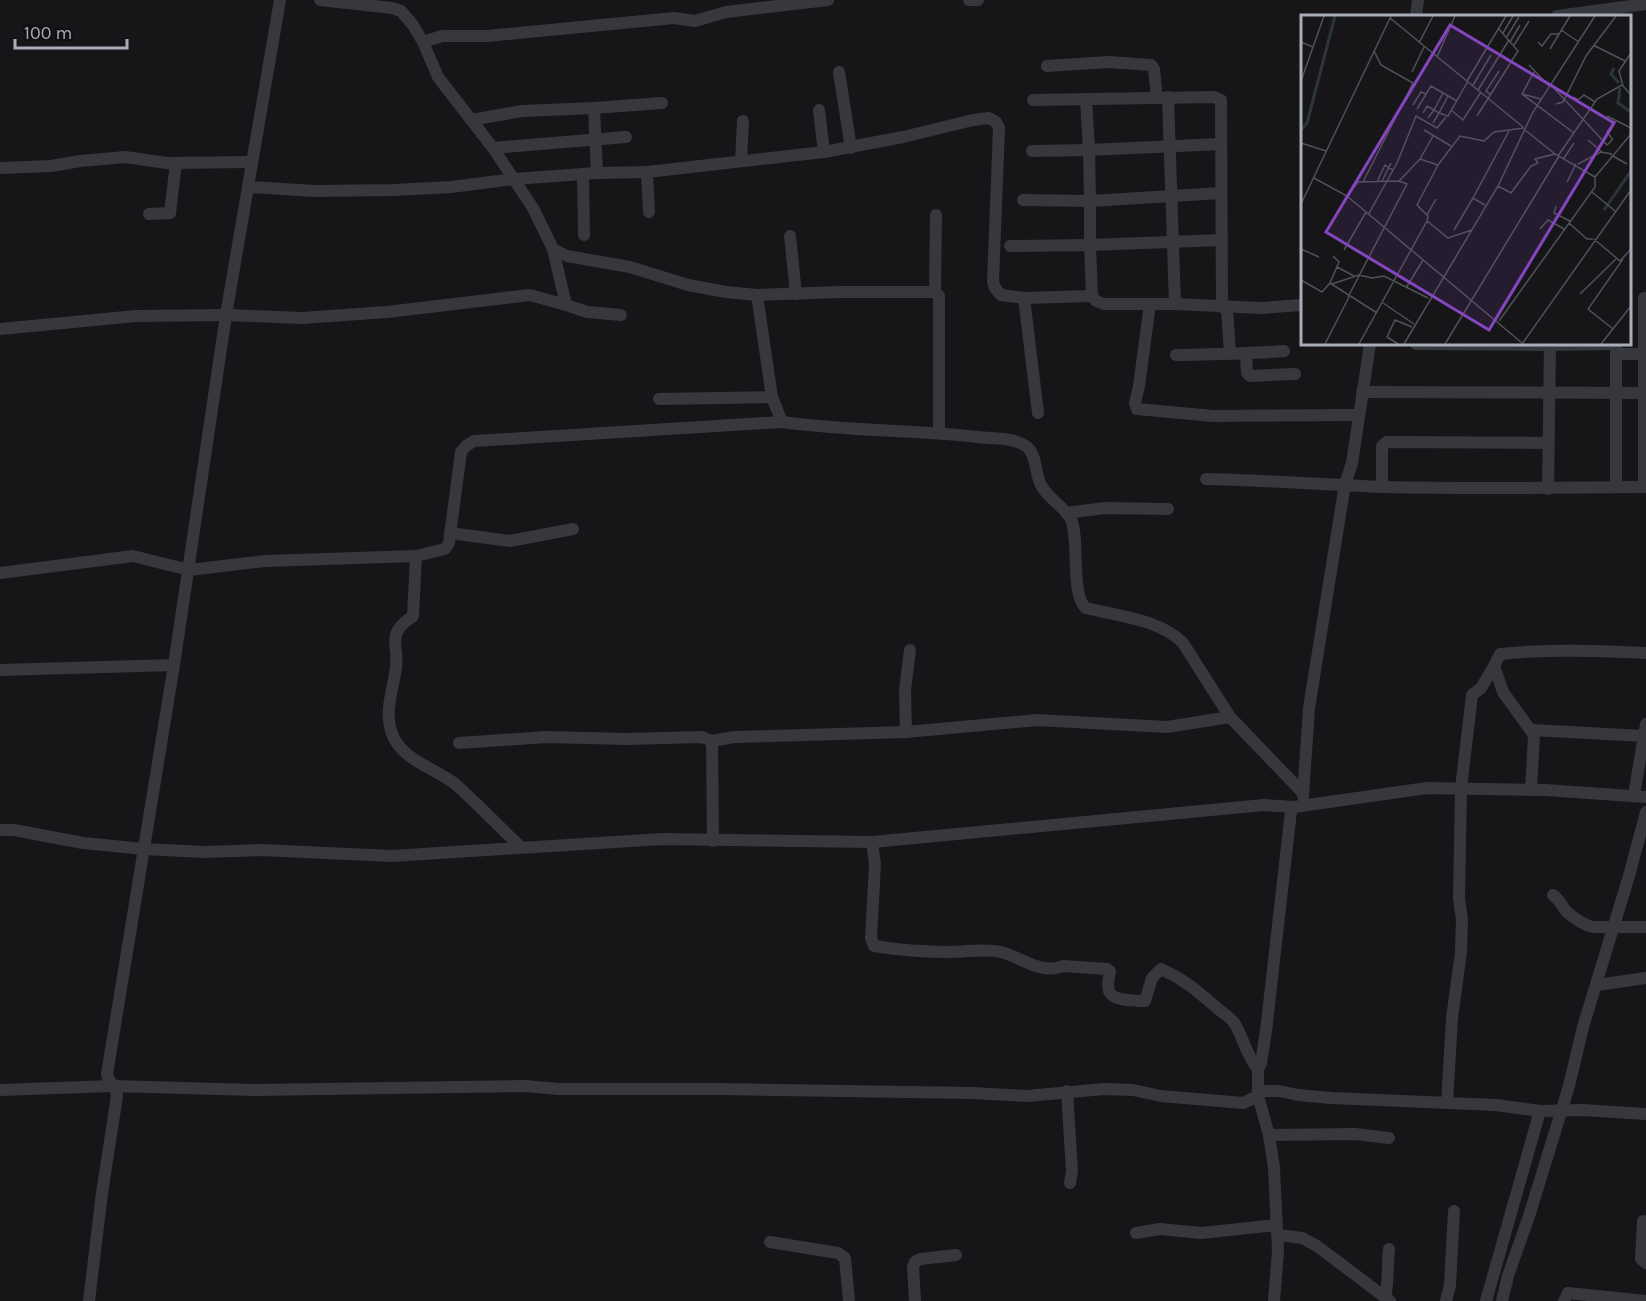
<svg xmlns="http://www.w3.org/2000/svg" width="1646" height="1301" viewBox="0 0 1646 1301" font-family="Karla,sans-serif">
<rect width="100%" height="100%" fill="#161618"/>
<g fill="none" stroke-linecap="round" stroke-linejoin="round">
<!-- minor -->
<g stroke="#37383d" stroke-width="12">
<path d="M 320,0 L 392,8 L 401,11 L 413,25 L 423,42 L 438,77 L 493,148 L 533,208 L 553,249 L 567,256 L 630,267 L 688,285 L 726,292 L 757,295 L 772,397 L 782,422 C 847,431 913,430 978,437 C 993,439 1015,437 1027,447 C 1037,455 1035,474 1041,485 C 1048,499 1065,507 1071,519 C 1080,540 1070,595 1086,608 C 1118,616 1159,619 1183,643 L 1230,717 L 1303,793"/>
<path d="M 969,0 L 978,0"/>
<path d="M 1416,16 L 1418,0"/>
<path d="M 1557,16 L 1646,4"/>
<path d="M 423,42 L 442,36 L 487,36 L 674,18 L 695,21 L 726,12 L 828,0"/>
<path d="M 1047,66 L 1109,62 L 1151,65 L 1154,69 L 1157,98"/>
<path d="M 839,72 L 851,148"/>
<path d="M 1168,97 L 1175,304"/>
<path d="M 1086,99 L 1089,150 L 1221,144"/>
<path d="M 1033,100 L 1214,97 L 1221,100 L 1222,307"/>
<path d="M 594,108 L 662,103"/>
<path d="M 819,110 L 824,152"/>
<path d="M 471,120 L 522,111 L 594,108 L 597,173"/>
<path d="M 493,148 L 626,137"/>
<path d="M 1032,151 L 1089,150 L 1090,201 L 1221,193"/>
<path d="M 741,161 L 743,121"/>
<path d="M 0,168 L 51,166 L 80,161 L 125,157 L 167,163 L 252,162"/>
<path d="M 647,172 L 649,212"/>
<path d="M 583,174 L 584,235"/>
<path d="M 248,187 L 315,191 L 395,190 L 451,187 L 514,179 L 597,173 L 647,172 L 824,152 L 903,137 L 973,120 L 989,118 L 996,122 L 999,128 L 993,282 L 995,288 L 1001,295 L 1024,298 L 1092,296"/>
<path d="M 1023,200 L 1090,201 L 1090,245 L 1222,240"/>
<path d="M 149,214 L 170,213 L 176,163"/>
<path d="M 936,215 L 935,292 L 939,296 L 939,433"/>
<path d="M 790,236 L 796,294"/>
<path d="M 1010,246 L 1090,245 L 1092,296 L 1096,301 L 1104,304 L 1175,304 L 1261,308 L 1302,305"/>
<path d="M 757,295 L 842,292 L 935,292"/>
<path d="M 1024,298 L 1038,413"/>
<path d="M 1644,298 L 1644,487"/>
<path d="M 1150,304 L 1139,386 L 1135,403 L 1137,409 L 1213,416 L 1359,415"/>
<path d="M 566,305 L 587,312 L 621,315"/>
<path d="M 1227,308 L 1230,353"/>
<path d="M 0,329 L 136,316 L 226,315 L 302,318 L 387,312 L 530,295 L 566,305 L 553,249"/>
<path d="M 1416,344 L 1550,345 L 1616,344"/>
<path d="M 1246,354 L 1247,373 L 1250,376 L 1295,374"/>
<path d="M 1616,354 L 1646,354"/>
<path d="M 1176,355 C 1213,354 1248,354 1284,351"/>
<path d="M 1362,392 L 1646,393"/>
<path d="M 659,399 L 772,397"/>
<path d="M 1206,479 C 1266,480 1325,485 1385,487 C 1472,489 1559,488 1646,487"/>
<path d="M 1382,487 L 1382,446 L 1387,442 L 1548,443"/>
<path d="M 1616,487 L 1616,344"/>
<path d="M 1548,489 L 1550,344"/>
<path d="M 1066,513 L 1105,508 L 1168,509"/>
<path d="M 450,533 L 510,541 L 573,529"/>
<path d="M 416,556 L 413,616 C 385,635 399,643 396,668 C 393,690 383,714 393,736 C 403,760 434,768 454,783 C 477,803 498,826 521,847"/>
<path d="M 0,573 L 133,556 L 189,570 L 265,561 L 416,556 L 445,549 L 449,543 L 461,452 L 466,446 L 474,441 L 782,422"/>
<path d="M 1494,666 L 1500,654 C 1549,649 1597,651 1646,653"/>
<path d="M 0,670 L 174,665"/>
<path d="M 1532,730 L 1643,736"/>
<path d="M 906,732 L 905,690 L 910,650"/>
<path d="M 712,741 L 734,737 L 906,732 L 1037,720 L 1167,727 L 1230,717"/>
<path d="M 459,743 L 547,737 L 626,739 L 702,737 L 712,741 L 713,841"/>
<path d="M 1634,795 L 1646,724"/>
<path d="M 1303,796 L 1309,708 L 1345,484 L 1352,463 L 1370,344"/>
<path d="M 0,830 L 14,830 L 83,843 L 144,849 L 204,852 L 261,850 L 392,856 L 663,839 L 872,842 L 1264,805 L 1294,807 L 1427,788 L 1545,790 L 1646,797"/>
<path d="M 872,842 L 875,864 L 871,938 L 874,946 C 899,950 924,952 949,952 C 967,952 983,948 1001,952 C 1021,957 1041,975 1063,966 L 1107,969 L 1110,971 C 1109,976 1107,986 1109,991 C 1113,1002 1136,1000 1145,1001 L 1152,978 L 1161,969 C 1184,979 1197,991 1216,1007 C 1223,1014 1232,1017 1236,1026 C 1244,1040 1247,1057 1258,1069"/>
<path d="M 1553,895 C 1560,900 1561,905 1566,911 C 1573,918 1584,925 1593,927 L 1646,927"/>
<path d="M 1597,985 L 1646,978"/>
<path d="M 0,1090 L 113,1086 L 254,1090 L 525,1086 L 558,1089 L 720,1089 L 972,1093 L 1027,1096 L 1104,1089 L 1133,1090 L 1161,1096 L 1243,1103 L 1258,1096"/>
<path d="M 1067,1091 L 1072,1171 L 1070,1183"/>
<path d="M 1258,1091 L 1279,1091 L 1298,1095 L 1331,1098 L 1496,1105 L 1540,1111 L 1583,1110 L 1646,1114"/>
<path d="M 1447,1103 L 1452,1018 L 1461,952 L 1462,920 L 1459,898 L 1461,788 L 1472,695 L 1481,688 L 1494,666 L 1503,692 L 1534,735 L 1531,790"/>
<path d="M 1269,1135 L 1355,1134 L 1389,1138"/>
<path d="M 1643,1221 L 1641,1259 L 1646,1263"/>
<path d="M 1136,1233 L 1160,1229 L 1201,1233 L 1276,1225"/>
<path d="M 1278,1235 L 1302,1238 L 1317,1246 L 1390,1301"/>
<path d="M 770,1242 L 838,1253 L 845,1258 L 849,1301"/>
<path d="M 1385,1297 C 1389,1282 1387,1265 1389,1249"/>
<path d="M 89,1301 L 102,1193 L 117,1096 C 117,1087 108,1083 107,1074 L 174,665 L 226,315 L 280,0"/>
<path d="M 915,1301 L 913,1267 L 915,1262 L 920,1259 L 956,1255"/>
<path d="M 1274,1301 L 1278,1251 L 1274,1168 L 1269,1135 L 1258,1096 L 1258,1069 L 1261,1063 L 1266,1031 L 1291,811 L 1294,807"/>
<path d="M 1446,1301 L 1450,1285 L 1454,1211"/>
<path d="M 1486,1301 L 1540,1111"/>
<path d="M 1502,1301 L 1508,1276 L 1530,1213 L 1569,1086 L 1583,1027 L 1629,876 L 1646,812"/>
<path d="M 1564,1301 L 1568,1293 L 1646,1301"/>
</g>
</g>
<!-- overview -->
<g transform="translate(1301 15)">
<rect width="330" height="330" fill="#161618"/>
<path fill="none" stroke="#2c353c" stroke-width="3" d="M 313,53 L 310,59 L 318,68M 319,73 L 317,88 L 330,97M 0,115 L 6,108 L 34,1M 303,195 L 330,156"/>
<path fill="none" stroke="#505258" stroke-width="1.5" d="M 89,3 L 222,112M 260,15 L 278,27M 202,18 L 212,1M 205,23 L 218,2M 0,27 L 12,32 L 23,1M 209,27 L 219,10M 237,27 L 241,31 L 250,19 L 258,19M 118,28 L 132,1M 213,30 L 228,6M 292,30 L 324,46M 187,33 L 210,47M 249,34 L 269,1M 330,38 L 318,56 L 322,71 L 330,80M 136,42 L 154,1M 228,50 L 248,71M 111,57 L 123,32M 0,66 L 12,32M 166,66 L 205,1M 172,70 L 190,40M 250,70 L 306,130 L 312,124M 177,75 L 208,25M 221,79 L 233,57M 190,80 L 185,76 L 198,56M 273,82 L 277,85 L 283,80 L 294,87M 240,84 L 221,79 L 273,118M 255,89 L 262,87 L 285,41 L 315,1M 112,90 L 120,77 L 125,79M 116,94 L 130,71 L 156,86M 150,95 L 162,105 L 180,77M 122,98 L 126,91 L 133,95 L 142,78M 176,101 L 217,36 L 198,14M 306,101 L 330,113M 127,103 L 133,95 L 138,98 L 147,81M 132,108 L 138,98 L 147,101 L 167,66M 123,115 L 150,131M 224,115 L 254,139 L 294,162M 287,125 L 301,137M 312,125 L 306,117 L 314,106M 0,128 L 25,136M 310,140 L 326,149M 257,141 L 296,84 L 321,70M 263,143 L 273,128M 119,144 L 132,121M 277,149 L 300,137 L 311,139M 13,163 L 46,181 L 221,328M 81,166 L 90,148M 62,167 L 112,68 L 80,50 L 73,36M 76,167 L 84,150 L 92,155M 266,167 L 275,149M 197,171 L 210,178 L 230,151 L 237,148 L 234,144 L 254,139M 291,177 L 314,196M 46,181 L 57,167 L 98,166 L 119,144 L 137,150 L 159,121 L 183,126 L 193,117 L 223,113M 172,183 L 208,116M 0,189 L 90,1M 255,191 L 253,198 L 269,206M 67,200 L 96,148 L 115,101 L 136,113 L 145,102M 126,200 L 135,184M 126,206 L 147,223 L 171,215M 268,208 L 286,224 L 292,224M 239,214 L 247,205 L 263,214M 153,215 L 172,183 L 184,190M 293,224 L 319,246 L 330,234M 0,234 L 18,242M 43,235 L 65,197M 36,252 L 53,261M 0,265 L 21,277 L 29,268 L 76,298M 29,268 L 38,247 L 32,241M 31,269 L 58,260 L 71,263 L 83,261 L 127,283M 105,273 L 122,245M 279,279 L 315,244M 47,282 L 106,169 L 98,166M 82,288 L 113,309M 198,306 L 294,172 L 294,162 L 330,119M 312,314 L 287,294 L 322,244M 24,329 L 48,282M 58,329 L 126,206 L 127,201 L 116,190 L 137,150M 97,329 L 86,322 L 94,305 L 111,312M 103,329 L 197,171 L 232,97 L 294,1M 144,329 L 258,141M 221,329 L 330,175M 300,329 L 330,291"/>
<path fill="#8446be" fill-opacity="0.15" stroke="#8446be" stroke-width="3" d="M 149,10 L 313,108 L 188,315 L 25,217 Z"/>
<rect width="330" height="330" fill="none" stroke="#a8adb8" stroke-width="3"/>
</g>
<!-- scale -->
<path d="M15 39v9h112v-9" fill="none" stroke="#a8adb8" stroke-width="3"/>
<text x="24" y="39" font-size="18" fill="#a8adb8" stroke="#111113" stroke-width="4.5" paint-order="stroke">100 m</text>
</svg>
